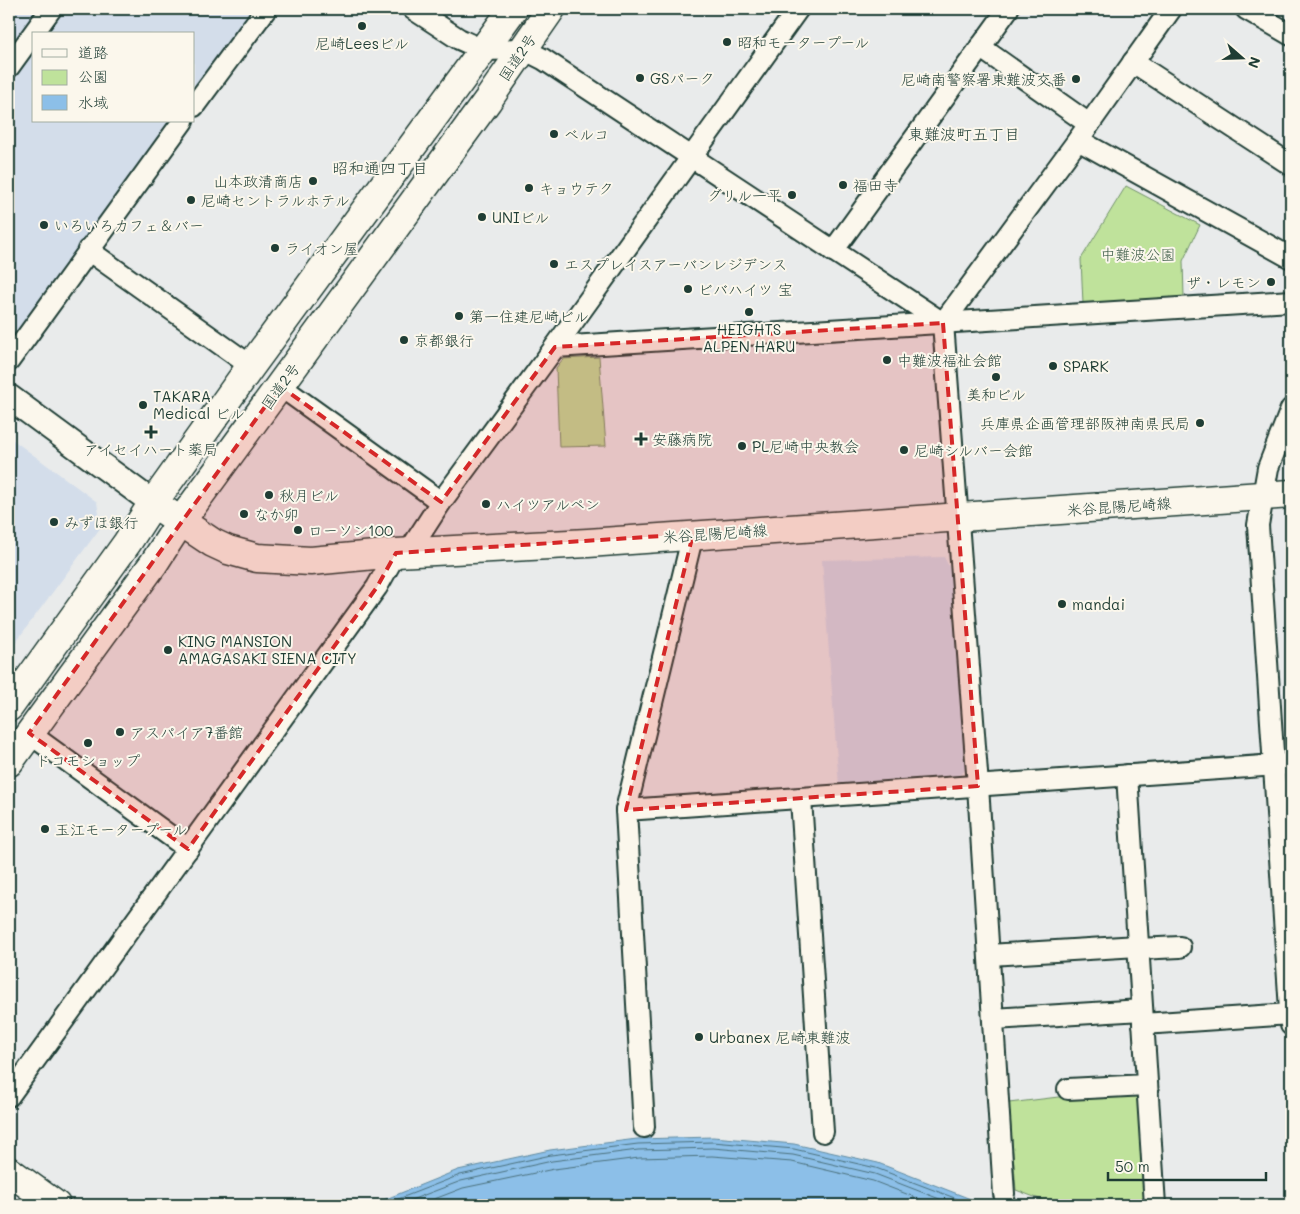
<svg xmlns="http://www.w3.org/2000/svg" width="1300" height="1214" viewBox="0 0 1300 1214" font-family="Mali,'Klee One',sans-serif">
<rect width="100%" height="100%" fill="#e9ebeb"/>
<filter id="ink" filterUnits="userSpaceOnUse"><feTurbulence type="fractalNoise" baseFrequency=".02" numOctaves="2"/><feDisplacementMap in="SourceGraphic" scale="10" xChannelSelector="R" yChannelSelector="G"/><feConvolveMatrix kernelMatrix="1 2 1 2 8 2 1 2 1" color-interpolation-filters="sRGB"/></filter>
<g filter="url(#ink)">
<!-- built -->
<g fill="#d3ddea">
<path d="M 9,9 L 254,9 L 194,93 L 194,34 L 34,34 L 34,121 L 173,121 L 9,350 Z"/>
<path d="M 9,437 L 97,502 L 101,527 L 9,651 Z"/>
<path d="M 944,557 L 954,576 L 966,769 L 958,778 L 839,786 L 822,560 Z"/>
</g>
<!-- green -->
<g fill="#bfe29b" stroke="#6f9068">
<path d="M 1126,186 L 1200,225 L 1183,261 L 1184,297 L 1083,304 L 1081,259 Z"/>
<path d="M 599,357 L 606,446 L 559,447 L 556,368 L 563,359 Z"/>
<path d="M 1141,1087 L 1150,1205 L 1055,1205 L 1016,1190 L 1009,1103 Z"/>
</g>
<!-- water -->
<path fill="#8cbfe8" stroke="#608ba0" d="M 713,1137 L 794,1144 L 878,1163 L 986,1205 L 371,1205 L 458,1170 L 550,1150 L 637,1139 Z"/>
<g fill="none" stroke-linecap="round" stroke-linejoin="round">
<!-- shore -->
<g stroke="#4b717c" stroke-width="1">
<path d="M 383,1205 L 460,1175 L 551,1155 L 638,1144 L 713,1142 L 794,1149 L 876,1168 L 973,1205"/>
<path d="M 398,1205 L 461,1181 L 552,1161 L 638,1150 L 713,1148 L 793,1155 L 875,1174 L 955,1205"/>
<path d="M 419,1205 L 463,1188 L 554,1169 L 639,1158 L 712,1156 L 792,1162 L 873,1181 L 935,1205"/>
</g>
<defs>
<g id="minor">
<path d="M 413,9 L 459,39 L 483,50 L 523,49 L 543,59 L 943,323 L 978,786 L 1004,1194"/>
<path d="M 1246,9 L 1291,35"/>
<path d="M 980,47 L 1089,124"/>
<path d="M 1133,62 L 1291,165"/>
<path d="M 9,67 L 51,9"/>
<path d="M 194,106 L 266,9"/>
<path d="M 1078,140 L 1291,258"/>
<path d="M 88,250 L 251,366"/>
<path d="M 833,251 L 1008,9"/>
<path d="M 943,323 L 1078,140 L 1171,9"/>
<path d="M 555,347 L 1291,301"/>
<path d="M 9,361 L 183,121"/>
<path d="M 280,386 L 441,502"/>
<path d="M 1291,409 L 1268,468 L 1258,525 L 1291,1025"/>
<path d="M 408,553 L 441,502 L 555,347 L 798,9"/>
<path d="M 29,733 L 188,849"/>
<path d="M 1127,775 L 1155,1205"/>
<path d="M 801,799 L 823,1132"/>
<path d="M 626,810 L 1291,764"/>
<path d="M 1138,949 L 1180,947"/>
<path d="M 989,955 L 1138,946"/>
<path d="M 993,1019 L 1142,1010"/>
<path d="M 1143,1024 L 1291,1014"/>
<path d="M 1068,1089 L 1147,1085"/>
<path d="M 9,1096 L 377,587 L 396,553"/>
<path d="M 644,1127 L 626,810 L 693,534"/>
</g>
<path id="tertiary" d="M 9,397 L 153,503"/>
<path id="secondary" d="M 153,503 L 213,543 L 228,550 L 257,558 L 311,561 L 396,553 L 588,543 L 1291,494"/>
<path id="primary" d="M 9,1171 L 56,1205"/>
<g id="trunk">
<path d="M 9,707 L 127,543 L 153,503 L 251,366 L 513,9"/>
<path d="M 9,762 L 154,563 L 181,521 L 488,100 L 551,9"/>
</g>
</defs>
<!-- minor casing -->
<use href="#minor" stroke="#1f3d34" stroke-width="24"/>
<!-- tertiary casing -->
<use href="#tertiary" stroke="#1f3d34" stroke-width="28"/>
<!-- secondary casing -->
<use href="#secondary" stroke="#1f3d34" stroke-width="31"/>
<!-- primary casing -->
<use href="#primary" stroke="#1f3d34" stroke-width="31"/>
<!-- trunk casing -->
<use href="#trunk" stroke="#1f3d34" stroke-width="31"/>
<!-- minor -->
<use href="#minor" stroke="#fbf7ec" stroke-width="20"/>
<!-- tertiary -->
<use href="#tertiary" stroke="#fbf7ec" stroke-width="24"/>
<!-- secondary -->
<use href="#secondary" stroke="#fbf7ec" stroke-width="28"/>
<!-- primary -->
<use href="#primary" stroke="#fbf7ec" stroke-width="28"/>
<!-- trunk -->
<use href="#trunk" stroke="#fbf7ec" stroke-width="28"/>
</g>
</g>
<!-- marked area -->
<path fill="#d62828" fill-opacity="0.2" stroke="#d62828" stroke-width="4" stroke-dasharray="10 6" stroke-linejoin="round" d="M 943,323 L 978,786 L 626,810 L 693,534 L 396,553 L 377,587 L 188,849 L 29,733 L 280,386 L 441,502 L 555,347 Z"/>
<!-- markers -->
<g fill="#1f3d34" stroke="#fbf7ec" stroke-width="2">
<circle cx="362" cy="26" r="5"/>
<circle cx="727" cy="42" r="5"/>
<circle cx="640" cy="78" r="5"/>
<circle cx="1076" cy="79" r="5"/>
<circle cx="554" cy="134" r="5"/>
<circle cx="313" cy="181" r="5"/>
<circle cx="843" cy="185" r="5"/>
<circle cx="529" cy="188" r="5"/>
<circle cx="792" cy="195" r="5"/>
<circle cx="191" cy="200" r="5"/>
<circle cx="482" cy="217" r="5"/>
<circle cx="44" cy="225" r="5"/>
<circle cx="275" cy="248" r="5"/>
<circle cx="554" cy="264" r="5"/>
<circle cx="1271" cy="282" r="5"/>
<circle cx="688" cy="289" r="5"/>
<circle cx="749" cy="312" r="5"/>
<circle cx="459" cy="316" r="5"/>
<circle cx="404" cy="340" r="5"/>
<circle cx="887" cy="360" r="5"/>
<circle cx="1053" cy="366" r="5"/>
<circle cx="996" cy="377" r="5"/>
<circle cx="143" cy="405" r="5"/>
<circle cx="1200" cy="423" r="5"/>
<path d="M148.5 424.5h5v5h5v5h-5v5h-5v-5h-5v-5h5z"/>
<path d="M638.5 431.5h5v5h5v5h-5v5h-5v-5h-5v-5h5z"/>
<circle cx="742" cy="446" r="5"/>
<circle cx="904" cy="450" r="5"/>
<circle cx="269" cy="495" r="5"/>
<circle cx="486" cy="504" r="5"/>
<circle cx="244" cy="514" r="5"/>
<circle cx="54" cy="522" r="5"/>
<circle cx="298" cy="530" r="5"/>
<circle cx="1062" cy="604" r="5"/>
<circle cx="168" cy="650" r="5"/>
<circle cx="120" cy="732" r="5"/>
<circle cx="88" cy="743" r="5"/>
<circle cx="45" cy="829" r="5"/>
<circle cx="699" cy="1037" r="5"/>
</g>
<g text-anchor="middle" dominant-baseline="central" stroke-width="4" stroke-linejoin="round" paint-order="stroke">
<!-- poi labels -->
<g font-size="15" fill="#1f3d34" stroke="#fbf7ec" text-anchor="start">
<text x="737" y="42">昭和モータープール</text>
<text x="362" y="43" text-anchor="middle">尼崎Leesビル</text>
<text x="650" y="78">GSパーク</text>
<text x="1066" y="79" text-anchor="end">尼崎南警察署東難波交番</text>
<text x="564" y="134">ベルコ</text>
<text x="303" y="181" text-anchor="end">山本政清商店</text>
<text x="853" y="185">福田寺</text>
<text x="539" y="188">キョウテク</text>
<text x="782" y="195" text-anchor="end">グリル一平</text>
<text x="201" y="200">尼崎セントラルホテル</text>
<text x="492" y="217">UNIビル</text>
<text x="54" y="225">いろいろカフェ＆バー</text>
<text x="285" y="248">ライオン屋</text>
<text x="564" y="264">エスプレイスアーバンレジデンス</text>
<text x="1261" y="282" text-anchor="end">ザ・レモン</text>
<text x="698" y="289">ビバハイツ 宝</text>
<text x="469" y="316">第一住建尼崎ビル</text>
<text x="749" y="329" text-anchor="middle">HEIGHTS<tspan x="749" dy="17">ALPEN HARU</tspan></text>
<text x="414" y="340">京都銀行</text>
<text x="897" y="360">中難波福祉会館</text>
<text x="1063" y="366">SPARK</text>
<text x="996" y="394" text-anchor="middle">美和ビル</text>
<text x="153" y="396">TAKARA<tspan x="153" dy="17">Medical ビル</tspan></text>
<text x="1190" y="423" text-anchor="end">兵庫県企画管理部阪神南県民局</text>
<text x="652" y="439">安藤病院</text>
<text x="752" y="446">PL尼崎中央教会</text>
<text x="151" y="449" text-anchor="middle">アイセイハート薬局</text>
<text x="914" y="450">尼崎シルバー会館</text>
<text x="279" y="495">秋月ビル</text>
<text x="496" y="504">ハイツアルペン</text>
<text x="254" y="514">なか卯</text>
<text x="64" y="522">みずほ銀行</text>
<text x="308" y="530">ローソン100</text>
<text x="1072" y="604">mandai</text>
<text x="178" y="641">KING MANSION<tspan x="178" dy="17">AMAGASAKI SIENA CITY</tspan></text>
<text x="130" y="732">アスパイア7番館</text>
<text x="88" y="760" text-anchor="middle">ドコモショップ</text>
<text x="55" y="829">玉江モータープール</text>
<text x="709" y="1037">Urbanex 尼崎東難波</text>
</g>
<!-- street labels -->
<g font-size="15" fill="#1f3d34" stroke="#fbf7ec">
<text transform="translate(517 57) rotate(-56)">国道2号</text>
<text transform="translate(280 386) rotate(-54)">国道2号</text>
<text transform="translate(1119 506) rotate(-4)">米谷昆陽尼崎線</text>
<text transform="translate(715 533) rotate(-4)">米谷昆陽尼崎線</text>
</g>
<!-- park labels -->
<g font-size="15" fill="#3f5e49" stroke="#fbf7ec">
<text x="1138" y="254">中難波公園</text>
</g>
<!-- neighbourhood labels -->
<g font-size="16" fill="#1f3d34" stroke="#fbf7ec">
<text x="964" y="133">東難波町五丁目</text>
<text x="380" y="167">昭和通四丁目</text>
</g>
</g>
<!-- margin -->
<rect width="1300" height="1214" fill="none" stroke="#fbf7ec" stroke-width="30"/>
<rect x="15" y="15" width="1270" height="1184" fill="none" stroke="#1f3d34" stroke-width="2" filter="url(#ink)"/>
<!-- legend -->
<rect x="32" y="32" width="162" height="90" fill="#fbf7ec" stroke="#a3ada2"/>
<rect x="42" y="49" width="25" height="8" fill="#fbf7ec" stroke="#a3ada2"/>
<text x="78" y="58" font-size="15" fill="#1f3d34">道路</text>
<rect x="42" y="70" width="25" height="15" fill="#bfe29b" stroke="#a3ada2"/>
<text x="78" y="82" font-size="15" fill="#1f3d34">公園</text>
<rect x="42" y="95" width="25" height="15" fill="#8cbfe8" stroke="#a3ada2"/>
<text x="78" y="108" font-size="15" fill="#1f3d34">水域</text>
<!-- north arrow -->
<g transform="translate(1242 58) rotate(110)" stroke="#fbf7ec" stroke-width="4" paint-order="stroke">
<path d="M0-4L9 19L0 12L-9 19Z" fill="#1f3d34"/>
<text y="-8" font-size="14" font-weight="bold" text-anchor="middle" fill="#1f3d34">N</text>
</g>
<!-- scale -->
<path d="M1108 1172v8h158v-8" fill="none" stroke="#1f3d34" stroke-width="2.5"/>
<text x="1115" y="1172" font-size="15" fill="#1f3d34" stroke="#fbf7ec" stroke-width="4" paint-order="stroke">50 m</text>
</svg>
